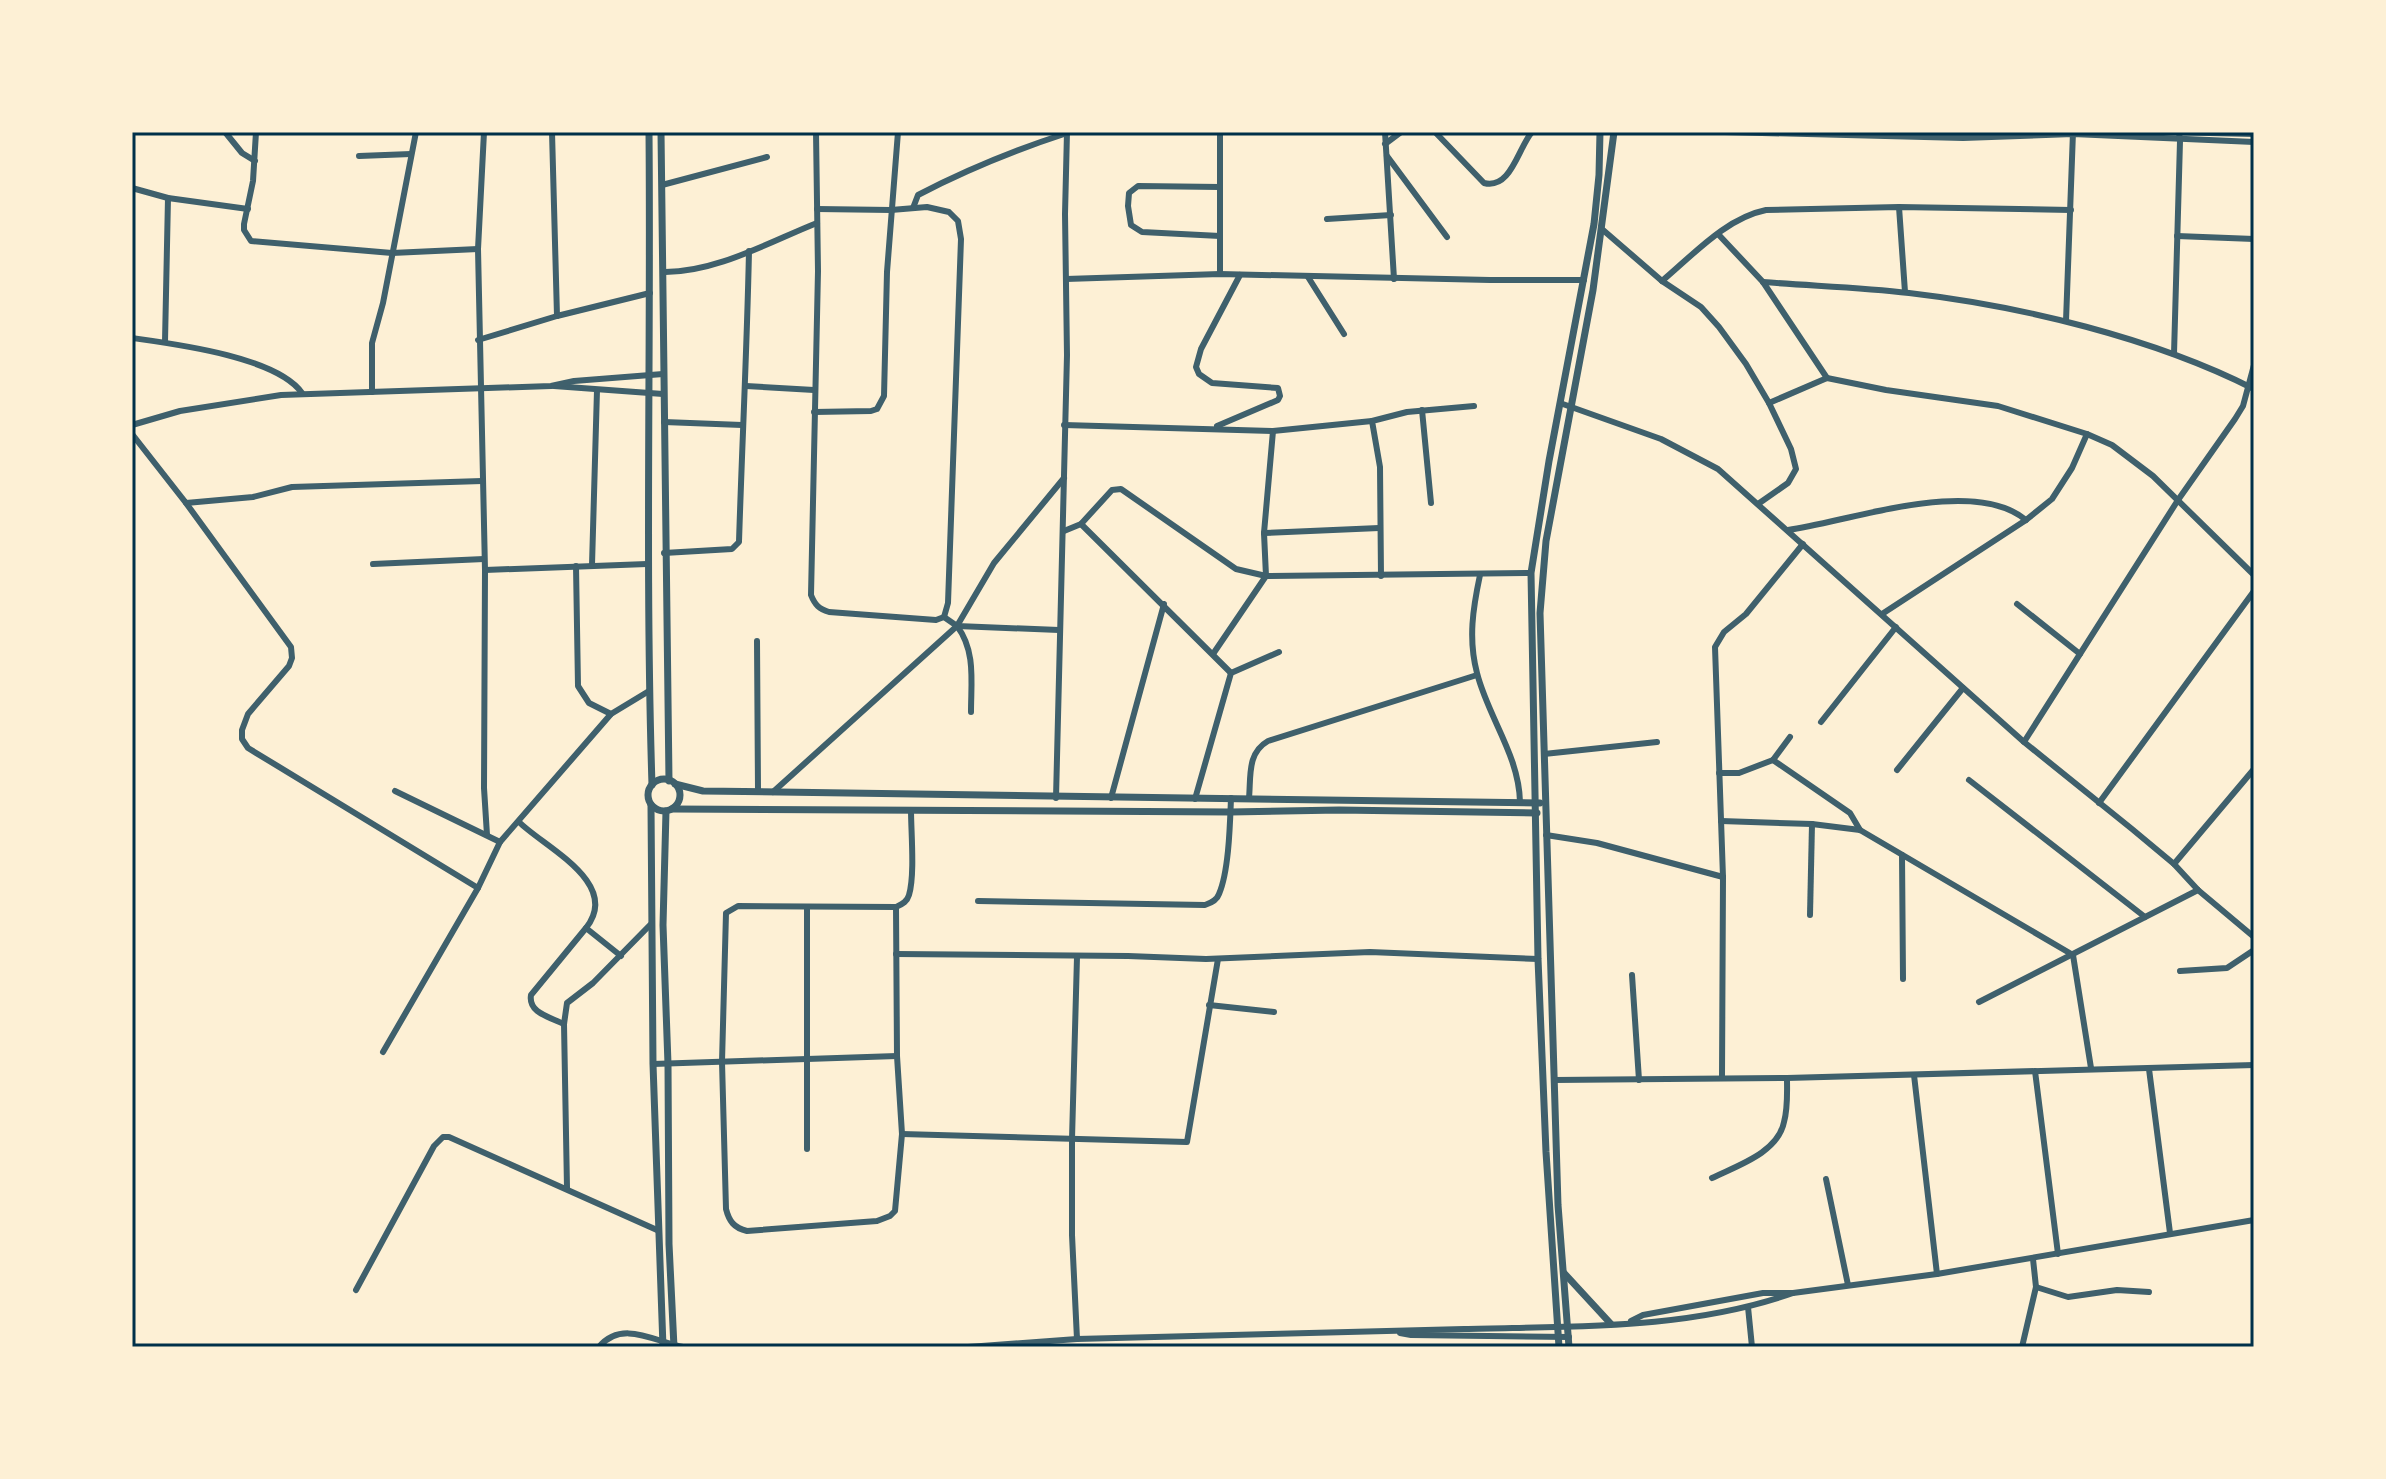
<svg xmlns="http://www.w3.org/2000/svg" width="2386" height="1479" viewBox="0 0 2386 1479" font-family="'DejaVu Sans',sans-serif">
<rect width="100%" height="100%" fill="#fdf0d5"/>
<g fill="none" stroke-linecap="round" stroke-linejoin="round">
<!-- minor -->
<g stroke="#3f606c" stroke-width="6">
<path d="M 225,132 L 242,153 L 255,161"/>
<path d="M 256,132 L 253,181 L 244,224 L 244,230 L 251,241 L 392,253 L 478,249"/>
<path d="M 484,132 L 478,249 L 485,570 L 484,788 L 487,835"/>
<path d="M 552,132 L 557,316"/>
<path d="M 816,132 L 818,271 L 811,595 C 815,605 819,609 829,612 L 936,620 L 944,617 L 957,626 L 1059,630"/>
<path d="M 1385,132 L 1394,279"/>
<path d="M 1435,132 L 1484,183 C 1511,190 1518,148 1532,132"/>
<path d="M 1725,132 L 1963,138 L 2073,134 L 2254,142"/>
<path d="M 2165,132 L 2254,134"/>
<path d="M 1385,144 L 1401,132"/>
<path d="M 359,156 L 411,154"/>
<path d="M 1387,156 L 1447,237"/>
<path d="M 662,185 L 767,157"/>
<path d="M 1220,187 L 1138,186 L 1129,193 L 1128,206 L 1131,225 L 1142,232 L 1220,236"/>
<path d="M 132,188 L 168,198 L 248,209"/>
<path d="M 1899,207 L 1905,292"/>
<path d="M 913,208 L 918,195 C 966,170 1015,150 1067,133"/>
<path d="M 817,209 L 891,210 L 927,207 L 949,212 L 958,221 L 961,239 L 948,603 L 944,617"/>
<path d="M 1327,219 L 1391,215"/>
<path d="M 1603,230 L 1662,281 L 1701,307 L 1719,327 L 1746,364 L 1769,403 L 1791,449 L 1796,469 L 1788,483 L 1758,504"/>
<path d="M 1718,234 L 1763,282 L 1827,378"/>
<path d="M 2177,236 L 2254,239"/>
<path d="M 663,272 C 715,273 769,242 817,223"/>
<path d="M 1220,274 L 1220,132"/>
<path d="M 1308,277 L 1344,334"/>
<path d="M 1066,279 L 1220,274 L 1490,280 L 1584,280"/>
<path d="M 1662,281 C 1693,255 1726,218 1766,210 L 1899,207 L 2071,210"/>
<path d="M 1763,282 C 1812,286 1861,287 1909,293 C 2021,306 2154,338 2254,389"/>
<path d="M 2066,321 L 2073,132"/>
<path d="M 132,338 C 175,344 277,357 302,393"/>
<path d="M 478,340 L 557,316 L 650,293"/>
<path d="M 165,342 L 168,198"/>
<path d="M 2174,354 L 2180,141 L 2179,132"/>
<path d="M 554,386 L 663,394"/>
<path d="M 746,386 L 814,390"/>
<path d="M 372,392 L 372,343 L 383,303 L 416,132"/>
<path d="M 1560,403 L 1661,439 L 1718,469 L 2024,742 L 2132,829 L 2174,864 L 2198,890 L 2254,937"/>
<path d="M 1769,403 L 1827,378 L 1886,390 L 1998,406 L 2087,434 L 2112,445 L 2153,476 L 2254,575"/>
<path d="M 1422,410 L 1431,503"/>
<path d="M 814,412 L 871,411 L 877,409 L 884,396 L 887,272 L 898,132"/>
<path d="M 664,422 L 742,425"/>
<path d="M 132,425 L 180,411 L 281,395 L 551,386 L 574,381 L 663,374"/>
<path d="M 1064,425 L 1273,431 L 1372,421"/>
<path d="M 1217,426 L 1278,400 L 1280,396 L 1278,388 L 1212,383 L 1199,374 L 1196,367 L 1201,349 L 1240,275"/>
<path d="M 132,434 L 186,503 L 253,497 L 292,487 L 482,481"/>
<path d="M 186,503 L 291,647 L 292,658 L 289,666 L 248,714 L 242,730 L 242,739 L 248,748 L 478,888"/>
<path d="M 1081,524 L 1231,673"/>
<path d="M 1788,530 C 1851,521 1973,476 2026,520"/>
<path d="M 1064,531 L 1081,524 L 1112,490 L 1121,489 L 1236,569 L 1266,576 L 1531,573"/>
<path d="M 1264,533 L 1379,528"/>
<path d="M 664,553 L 732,549 L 739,542 C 742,445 747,348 749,251"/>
<path d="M 373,564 L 484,559"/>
<path d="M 592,565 L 597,390"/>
<path d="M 576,566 L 578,686 L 589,703 L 611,714"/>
<path d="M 485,570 L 647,564"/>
<path d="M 1480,575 C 1473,608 1468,639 1477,673 C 1488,717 1519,755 1520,802"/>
<path d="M 1381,576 L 1380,467 L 1372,421 L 1407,412 L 1474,406"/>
<path d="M 2017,604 L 2080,654"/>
<path d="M 1882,614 L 2026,520 L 2052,499 L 2072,468 L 2087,434"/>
<path d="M 957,626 C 976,651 971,682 971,712"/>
<path d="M 757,641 L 758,790"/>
<path d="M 1213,654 L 1266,576 L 1264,533 L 1273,431"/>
<path d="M 1821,722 L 1896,627"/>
<path d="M 2024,742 L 2178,500 L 2235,419 L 2243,406 L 2254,365"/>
<path d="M 1544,754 L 1657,742"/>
<path d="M 1773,760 L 1850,813 L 1860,830"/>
<path d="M 1897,770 L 1963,688"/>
<path d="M 1719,773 L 1739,773 L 1773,760 L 1790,737"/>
<path d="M 1969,780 L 2145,917"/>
<path d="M 773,792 L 957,626 L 994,563 L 1064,478"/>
<path d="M 1056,798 L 1067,355 L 1065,214 L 1067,132"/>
<path d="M 1111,798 L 1164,604"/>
<path d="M 1249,798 C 1251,776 1247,753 1268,741 L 1477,675"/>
<path d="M 1195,799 L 1231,673 L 1279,652"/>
<path d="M 2099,803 L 2254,591"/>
<path d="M 1721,821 L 1812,824 L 1860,830 L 2073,955 L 2091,1068"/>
<path d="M 519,822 C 544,847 622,883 586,928"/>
<path d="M 1546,835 L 1597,843 L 1723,877"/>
<path d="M 500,842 L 611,714 L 649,691"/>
<path d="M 1902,855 L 1903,979"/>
<path d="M 2174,864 L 2254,769"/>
<path d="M 978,901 L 1205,905 C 1211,903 1217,900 1219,894 C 1229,871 1230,823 1231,798"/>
<path d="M 807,907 L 807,1149"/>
<path d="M 896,907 L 897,1056 L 902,1134 L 895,1211 L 890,1216 L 877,1221 L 747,1231 C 734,1228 729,1221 726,1209 L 722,1062 L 726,913 L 738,906 L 896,907 C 902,904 907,902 909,895 C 915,875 911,832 911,810"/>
<path d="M 1810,915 L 1812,824"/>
<path d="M 896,954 L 1128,956 L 1206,959 L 1370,952 L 1538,959"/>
<path d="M 1077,957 L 1072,1139 L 1072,1235 L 1077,1339 C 1206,1336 1335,1332 1464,1329 C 1574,1326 1688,1330 1793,1293"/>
<path d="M 2180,971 L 2227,968 L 2254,950"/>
<path d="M 1632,975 L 1639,1080"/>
<path d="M 1979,1002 L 2198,890"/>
<path d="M 1209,1005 L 1274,1012"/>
<path d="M 564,1024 C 550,1017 528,1013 531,995 L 586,928 L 621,956"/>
<path d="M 383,1052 L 478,888 L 500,842 L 395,791"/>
<path d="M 653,1064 L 897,1056"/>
<path d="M 2149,1069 L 2170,1233"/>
<path d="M 2035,1071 L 2058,1254"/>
<path d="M 1914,1075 L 1937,1274"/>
<path d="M 1722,1077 L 1723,877 L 1715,647 L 1724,632 L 1746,614 L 1803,544"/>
<path d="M 1554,1080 L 1787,1078 L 2254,1065"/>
<path d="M 902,1134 L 1187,1142 L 1218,959"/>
<path d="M 1712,1178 C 1736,1166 1778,1153 1784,1122 C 1788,1108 1787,1092 1787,1078"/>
<path d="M 1826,1179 L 1848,1285"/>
<path d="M 567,1188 L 564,1024 L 567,1003 L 593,983 L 650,925"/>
<path d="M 2036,1287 L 2068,1297 L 2117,1290 L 2149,1292"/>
<path d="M 356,1290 L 434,1146 L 443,1137 L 449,1137 L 657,1230"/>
<path d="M 1748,1307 L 1752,1347"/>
<path d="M 1631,1321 L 1643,1315 L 1763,1293 L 1793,1293 L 1937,1274 L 2254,1220"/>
<path d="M 1400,1333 L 1411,1335 L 1569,1337"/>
<path d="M 599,1347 C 622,1319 656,1342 683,1347"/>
<path d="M 968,1347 L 1077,1339"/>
<path d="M 2022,1347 L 2036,1287 L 2033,1259"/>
</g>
<!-- tertiary -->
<g stroke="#3f606c" stroke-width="7">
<path d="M 649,132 C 651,350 645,567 652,785"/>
<path d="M 661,132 L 669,781"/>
<circle cx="664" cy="795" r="16"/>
<path d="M 675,784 L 703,791 L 1540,803"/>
<path d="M 651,805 L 653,1064 L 663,1347"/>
<path d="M 672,809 L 1231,812 L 1339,810 L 1537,813"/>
<path d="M 666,811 L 663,925 L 668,1064 L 669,1244 L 674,1347"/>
<path d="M 1564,1273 L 1611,1324"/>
<path d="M 1559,1347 L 1546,1152 L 1538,959 L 1531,573 L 1549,461 L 1594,224 L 1599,175 L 1600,132"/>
<path d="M 1569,1347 L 1558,1205 L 1540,613 L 1546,541 L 1593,290 L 1614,132"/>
</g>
</g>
<!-- border -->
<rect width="2386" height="1479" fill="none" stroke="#fdf0d5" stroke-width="268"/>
<rect x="134" y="134" width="2118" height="1211" fill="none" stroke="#003049" stroke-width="3"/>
</svg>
